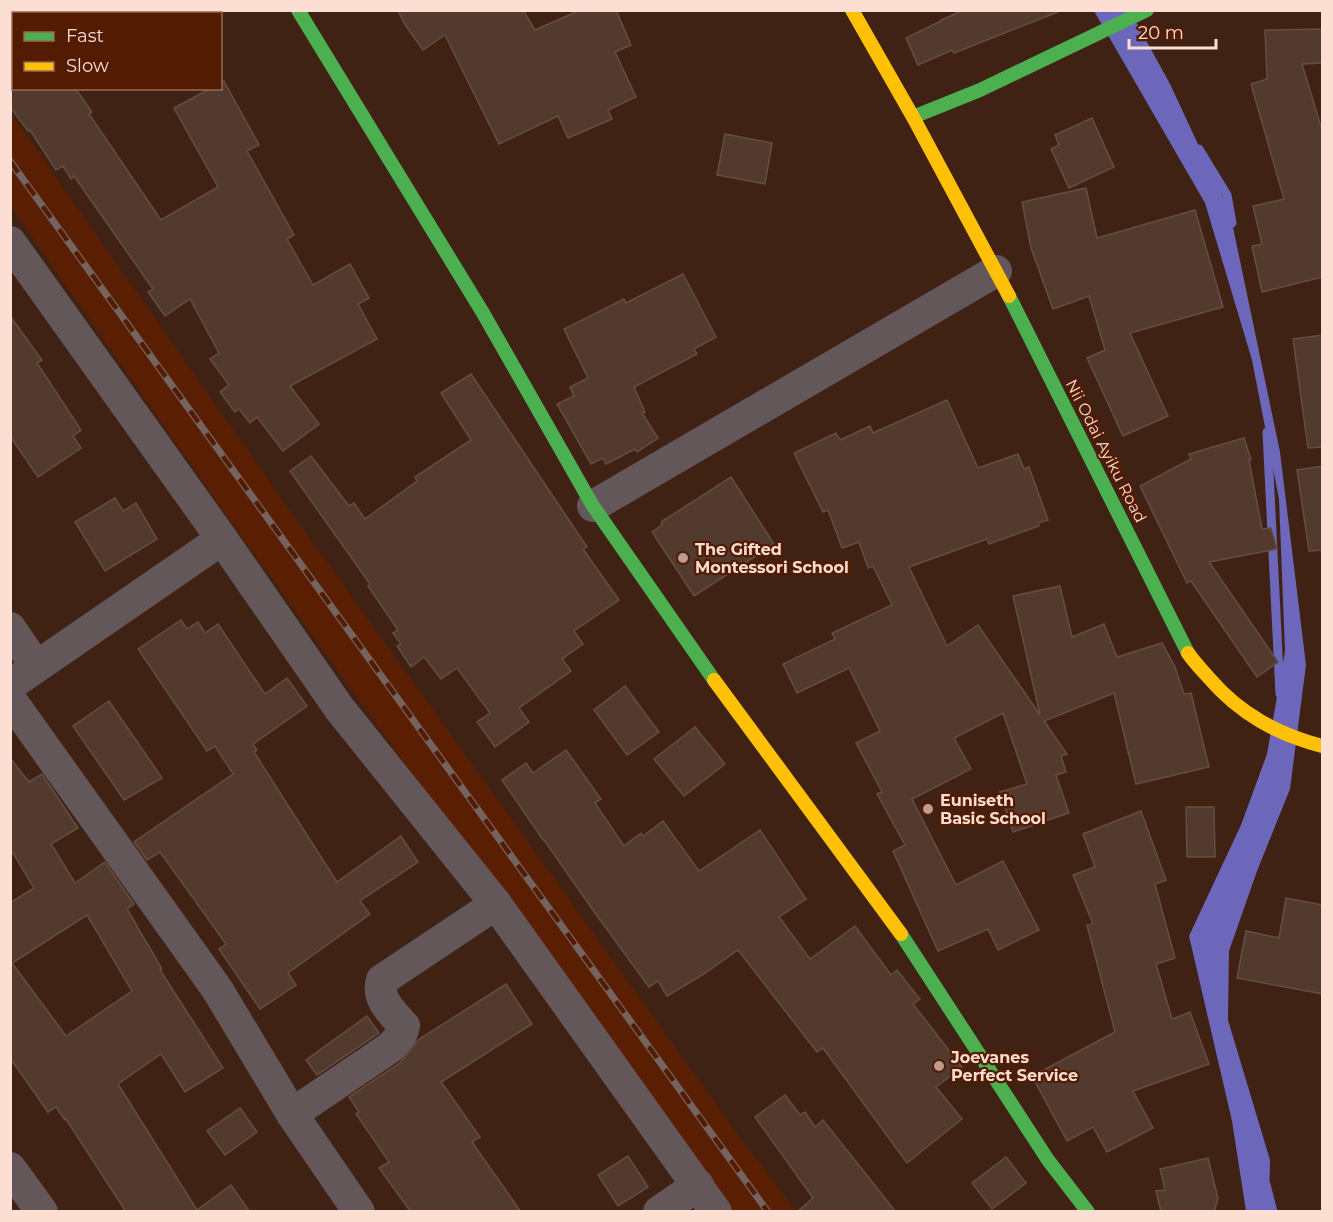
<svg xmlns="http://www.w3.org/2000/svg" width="1333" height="1222" viewBox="0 0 1333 1222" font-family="Montserrat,sans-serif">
<rect width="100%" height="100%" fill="#402214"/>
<!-- built -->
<path fill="#5a1f03" d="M 10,112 L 286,505 L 741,1139 L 796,1211 L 730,1211 L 686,1155 L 230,520 L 11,207 Z"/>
<!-- water -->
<path fill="#6d67bb" d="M 1094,11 L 1130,11 L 1170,84 L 1230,213 L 1280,452 L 1306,665 L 1290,789 L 1257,871 L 1229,951 L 1228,1020 L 1270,1160 L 1269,1211 L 1246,1211 L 1232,1121 L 1189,936 L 1241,825 L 1267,754 L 1285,651 L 1279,499 L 1252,360 L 1205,203 Z"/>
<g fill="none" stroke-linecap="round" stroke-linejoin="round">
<!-- stream -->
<g stroke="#6d67bb" stroke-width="9">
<path d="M 1199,149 L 1227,195 L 1232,223"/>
<path d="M 1267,432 L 1280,694"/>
<path d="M 1266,1185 L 1273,1212"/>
</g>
</g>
<!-- building -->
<g fill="#533a2f" stroke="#664d42" stroke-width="1.5" fill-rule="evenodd">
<path d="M 398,10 L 523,10 L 535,30 L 580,10 L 616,10 L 631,45 L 615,52 L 636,97 L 608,110 L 612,119 L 568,138 L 558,116 L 499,144 L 445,35 L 423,50 L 404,23 Z"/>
<path d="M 964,10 L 1058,10 L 1058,12 L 954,53 L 952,50 L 918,65 L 906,38 L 941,21 L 941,20 Z"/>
<path d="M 1323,29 L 1323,63 L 1302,64 L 1323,133 L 1323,277 L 1262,292 L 1252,246 L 1262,244 L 1253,206 L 1284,199 L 1251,84 L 1267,79 L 1265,30 Z"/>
<path d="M 224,81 L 259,145 L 247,151 L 294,235 L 287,239 L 313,285 L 350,264 L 369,298 L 358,304 L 377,339 L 290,386 L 319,424 L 283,451 L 257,417 L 250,423 L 239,409 L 235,412 L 220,392 L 229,385 L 210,359 L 219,353 L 190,299 L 165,316 L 148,292 L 153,289 L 74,176 L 71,179 L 63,166 L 56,170 L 30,130 L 28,131 L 10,107 L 10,88 L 75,88 L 92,112 L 89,114 L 161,220 L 218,187 L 174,108 L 211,88 L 220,88 L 220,83 Z"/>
<path d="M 1092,118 L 1114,167 L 1069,188 L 1051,149 L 1059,145 L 1055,135 Z"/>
<path d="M 725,134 L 772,143 L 765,184 L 717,175 Z"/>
<path d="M 1086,188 L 1097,238 L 1195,210 L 1223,307 L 1130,333 L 1168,416 L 1123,436 L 1087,358 L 1105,350 L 1089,296 L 1053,309 L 1031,248 L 1022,202 Z"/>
<path d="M 683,274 L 716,337 L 694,349 L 697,354 L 634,387 L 645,412 L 642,413 L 658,438 L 637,452 L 635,449 L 606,464 L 603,458 L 591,464 L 557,404 L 574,396 L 570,387 L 588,378 L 564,329 L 624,299 L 626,303 Z"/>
<path d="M 10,316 L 42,360 L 37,363 L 81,430 L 73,436 L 81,448 L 38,477 L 10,436 Z"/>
<path d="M 1323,335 L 1323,447 L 1308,448 L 1293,339 Z"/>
<path d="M 471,374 L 587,547 L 583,549 L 619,600 L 574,631 L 583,644 L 562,659 L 571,671 L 519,708 L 529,722 L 495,747 L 477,722 L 490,713 L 457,668 L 441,679 L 424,657 L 411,667 L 397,646 L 401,644 L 393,633 L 398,630 L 368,586 L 370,584 L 290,471 L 311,456 L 349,506 L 354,503 L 365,519 L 417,481 L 415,477 L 471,440 L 441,393 Z"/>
<path d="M 947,400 L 978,468 L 1018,454 L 1024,469 L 1029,467 L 1048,520 L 1038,523 L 1039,526 L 989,544 L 987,539 L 909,567 L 947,646 L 978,625 L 1040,715 L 1013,596 L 1060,586 L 1072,637 L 1104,624 L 1117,657 L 1162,643 L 1175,667 L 1184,694 L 1191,693 L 1209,767 L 1136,784 L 1114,693 L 1044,721 L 1067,754 L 1061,756 L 1066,772 L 1056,775 L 1069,813 L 1013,832 L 1000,792 L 1027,784 L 1003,713 L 954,738 L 971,769 L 912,799 L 956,885 L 1003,861 L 1039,930 L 998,950 L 988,929 L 938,951 L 893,851 L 905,845 L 877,794 L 882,792 L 856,743 L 880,731 L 849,668 L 797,693 L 783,664 L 835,639 L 832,633 L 892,605 L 873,566 L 868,568 L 859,542 L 842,548 L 828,510 L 823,512 L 794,453 L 836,433 L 840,440 L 870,426 L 873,433 Z"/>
<path d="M 1244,438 L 1251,460 L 1249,460 L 1262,529 L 1271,528 L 1277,549 L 1209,562 L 1278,662 L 1257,677 L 1191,581 L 1187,583 L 1140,486 L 1191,459 L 1189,454 Z"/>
<path d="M 1323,466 L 1323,550 L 1309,551 L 1297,470 Z"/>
<path d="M 731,477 L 774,544 L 694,596 L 652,532 L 662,525 L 661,522 Z"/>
<path d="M 115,498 L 123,511 L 136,503 L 157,539 L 105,571 L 75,522 Z"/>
<path d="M 181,620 L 187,629 L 198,622 L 205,633 L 218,624 L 265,694 L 287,678 L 307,706 L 253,744 L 257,750 L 254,752 L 337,882 L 401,836 L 418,862 L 360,901 L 370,914 L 288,973 L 296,985 L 260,1009 L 219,949 L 226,944 L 160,852 L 147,860 L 134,842 L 233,774 L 215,746 L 207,751 L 138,649 Z"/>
<path d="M 625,686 L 659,732 L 627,755 L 594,710 Z"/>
<path d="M 109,701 L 162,778 L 124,800 L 73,726 Z"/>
<path d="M 695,727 L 725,764 L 684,796 L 654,759 Z"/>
<path d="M 566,750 L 601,799 L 595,803 L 624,846 L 641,833 L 643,836 L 663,821 L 699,871 L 760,830 L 806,899 L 779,917 L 810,959 L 855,926 L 891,975 L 897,970 L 920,999 L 913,1004 L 962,1067 L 936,1087 L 962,1119 L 907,1163 L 823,1048 L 817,1052 L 738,950 L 702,975 L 667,996 L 658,981 L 649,987 L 595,913 L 544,840 L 543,840 L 502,780 L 526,763 L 533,773 Z"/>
<path d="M 10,758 L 29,782 L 42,774 L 78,828 L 51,844 L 75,883 L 105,862 L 134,904 L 127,909 L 162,969 L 160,970 L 223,1068 L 185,1092 L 161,1054 L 118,1084 L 197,1210 L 231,1185 L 250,1212 L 126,1212 L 66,1119 L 65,1120 L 56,1107 L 48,1112 L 10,1058 L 10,903 L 34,888 L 10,848 ZM 87,915 L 132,991 L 66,1036 L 12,963 Z"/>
<path d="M 1186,807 L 1214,807 L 1215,857 L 1187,857 Z"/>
<path d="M 1141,811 L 1166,880 L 1155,884 L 1175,958 L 1156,964 L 1172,1019 L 1190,1012 L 1209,1064 L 1133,1091 L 1153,1128 L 1107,1152 L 1093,1127 L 1067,1141 L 1032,1076 L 1115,1032 L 1087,925 L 1093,924 L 1073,875 L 1095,867 L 1083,834 Z"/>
<path d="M 1286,898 L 1323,905 L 1323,994 L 1237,978 L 1246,931 L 1279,938 Z"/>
<path d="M 506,984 L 532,1024 L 441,1082 L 480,1137 L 472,1142 L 521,1212 L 411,1212 L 379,1168 L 389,1162 L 356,1114 L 359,1112 L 349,1097 L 401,1062 L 418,1040 Z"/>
<path d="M 367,1016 L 379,1033 L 317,1075 L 306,1060 Z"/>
<path d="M 785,1095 L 800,1115 L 805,1112 L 815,1127 L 823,1120 L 896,1212 L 797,1212 L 813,1198 L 755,1117 Z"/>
<path d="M 240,1108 L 257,1132 L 225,1155 L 207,1131 Z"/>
<path d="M 628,1156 L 648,1187 L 618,1206 L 598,1175 Z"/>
<path d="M 1006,1157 L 1026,1183 L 992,1209 L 972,1183 Z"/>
<path d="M 1208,1158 L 1218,1198 L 1214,1212 L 1161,1212 L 1156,1191 L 1165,1190 L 1160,1169 Z"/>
</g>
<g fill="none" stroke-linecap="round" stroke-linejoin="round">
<!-- street -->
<g stroke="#64575a" stroke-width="32">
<path d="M 10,242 L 222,539 L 339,708 L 496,904 L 716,1212"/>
<path d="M 593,506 L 996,271"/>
<path d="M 10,628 L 36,666"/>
<path d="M 10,685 L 222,539"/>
<path d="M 10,699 L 217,989 L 292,1114 L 359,1212"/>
<path d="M 292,1114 L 391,1047 L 401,1035 L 404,1026 C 392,1012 376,999 382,980 L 496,904"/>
<path d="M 10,1168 L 42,1212"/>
<path d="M 659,1212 L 698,1185"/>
</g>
<!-- fast -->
<g stroke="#4caf50" stroke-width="14">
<path d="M 298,10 L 483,313 L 593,506 L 714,680"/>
<path d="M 913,117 L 980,90 L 1147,10"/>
<path d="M 1009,296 L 1188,653"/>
<path d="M 901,934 L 1048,1160 L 1088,1212"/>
</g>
<!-- slow -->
<g stroke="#ffc107" stroke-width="14">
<path d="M 852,10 L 913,117 L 1009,296"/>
<path d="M 1188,653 C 1194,662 1202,670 1209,678 C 1240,714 1277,734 1322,746"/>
<path d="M 714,680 L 901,934"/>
</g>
<defs>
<path id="rail" d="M 10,161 L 768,1212"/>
</defs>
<!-- rail casing -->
<use href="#rail" stroke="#75635f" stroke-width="7"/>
<!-- rail -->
<use href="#rail" stroke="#531b01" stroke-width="4.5" stroke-dasharray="14" stroke-linecap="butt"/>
</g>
<!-- markers -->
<g fill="#ba9c90" stroke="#531b01" stroke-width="2">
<circle cx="683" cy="558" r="6"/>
<circle cx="928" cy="809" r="6"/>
<circle cx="939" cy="1066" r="6"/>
</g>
<g text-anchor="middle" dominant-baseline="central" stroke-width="4.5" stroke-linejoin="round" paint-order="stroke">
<!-- street labels -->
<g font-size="16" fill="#fcded3" stroke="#531b01">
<text transform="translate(1106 451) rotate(63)">Nii Odai Ayiku Road</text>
</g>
<!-- poi labels -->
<g font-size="16" font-weight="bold" fill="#fcded3" stroke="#531b01" text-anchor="start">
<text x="695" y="549">The Gifted<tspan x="695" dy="18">Montessori School</tspan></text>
<text x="940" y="800">Euniseth<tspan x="940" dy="18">Basic School</tspan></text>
<text x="951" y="1057">Joevanes<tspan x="951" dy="18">Perfect Service</tspan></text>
</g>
</g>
<!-- border -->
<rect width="1333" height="1222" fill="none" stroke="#fcded3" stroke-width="24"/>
<!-- legend -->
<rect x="12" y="12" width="210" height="78" fill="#531b01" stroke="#976955" stroke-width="1.5"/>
<rect x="24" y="32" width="30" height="9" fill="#4caf50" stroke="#976955" stroke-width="1.5"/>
<text x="66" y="42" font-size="18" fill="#fcded3">Fast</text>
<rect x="24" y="62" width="30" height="9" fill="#ffc107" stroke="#976955" stroke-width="1.5"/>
<text x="66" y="72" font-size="18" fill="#fcded3">Slow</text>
<!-- scale -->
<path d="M1129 39v9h87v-9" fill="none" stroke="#fcded3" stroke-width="3"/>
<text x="1138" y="39" font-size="18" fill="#fcded3" stroke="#531b01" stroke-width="4.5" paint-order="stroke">20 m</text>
</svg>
